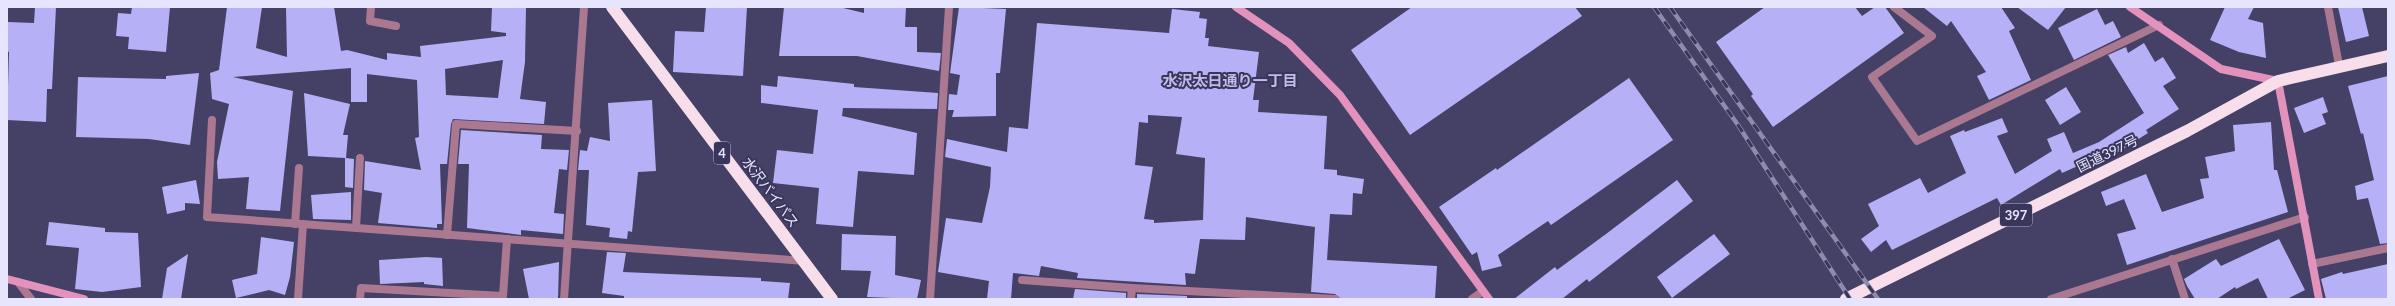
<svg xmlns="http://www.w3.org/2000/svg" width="2395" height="306" viewBox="0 0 2395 306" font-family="Lato,'Noto Sans JP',sans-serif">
<rect width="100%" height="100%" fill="#444066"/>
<!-- building -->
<g fill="#b6b1f6" fill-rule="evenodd">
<path d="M 35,7 L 56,7 L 52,89 L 47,89 L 46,122 L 7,120 L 9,52 L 7,51 L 8,22 L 34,23 Z"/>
<path d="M 132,7 L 170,7 L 166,52 L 128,49 L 129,37 L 116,36 L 118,13 L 131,14 Z"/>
<path d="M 227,7 L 262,7 L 256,48 L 287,57 L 286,7 L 334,7 L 341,51 L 347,50 L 387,60 L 387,53 L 421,57 L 420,46 L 506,36 L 506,33 L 491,31 L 492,7 L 526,7 L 525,62 L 520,99 L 546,102 L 544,124 L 453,119 L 451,124 L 447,164 L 440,164 L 442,224 L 437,224 L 437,228 L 378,223 L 382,193 L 364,190 L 365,161 L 421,170 L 415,138 L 419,137 L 417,80 L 367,74 L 367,102 L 351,102 L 351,68 L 233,77 L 293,91 L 280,211 L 246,209 L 249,177 L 218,179 L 217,162 L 229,104 L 212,99 L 210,73 L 219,70 ZM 503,60 L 498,98 L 446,95 L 445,69 Z"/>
<path d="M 706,7 L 747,7 L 743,76 L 673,72 L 675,31 L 704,32 Z"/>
<path d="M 784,7 L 839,7 L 864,13 L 864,7 L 906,7 L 905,27 L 917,27 L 917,52 L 941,53 L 939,71 L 857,56 L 779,56 Z"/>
<path d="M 959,7 L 1006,9 L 1000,73 L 996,73 L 996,116 L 952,117 L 954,110 L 948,110 L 949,94 L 957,95 L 960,75 L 950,73 Z"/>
<path d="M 1412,7 L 1575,7 L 1582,16 L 1410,135 L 1351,50 Z"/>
<path d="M 1765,7 L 1855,7 L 1862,16 L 1875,7 L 1885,7 L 1904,33 L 1773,127 L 1751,96 L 1753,94 L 1716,42 Z"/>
<path d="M 1923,7 L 2001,7 L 2015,28 L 2009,31 L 2031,80 L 1989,100 L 1977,76 L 1986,72 L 1951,21 L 1947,26 Z"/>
<path d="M 2017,7 L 2066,7 L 2048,30 Z"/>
<path d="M 2225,7 L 2254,7 L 2248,19 L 2263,23 L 2266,58 L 2239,52 L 2210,40 Z"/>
<path d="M 2338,7 L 2362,7 L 2369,36 L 2346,42 Z"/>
<path d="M 1172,9 L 1200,12 L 1199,18 L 1207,19 L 1205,38 L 1209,38 L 1208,46 L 1259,52 L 1253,100 L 1259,100 L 1258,112 L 1327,116 L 1324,169 L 1337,170 L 1337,175 L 1364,179 L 1362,194 L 1353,193 L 1352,215 L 1330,214 L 1327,260 L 1437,266 L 1435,299 L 1340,298 L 1335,294 L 1311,292 L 1315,227 L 1246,217 L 1245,240 L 1200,239 L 1195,274 L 1185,273 L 1186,285 L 1077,278 L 1078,273 L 1041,266 L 1039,276 L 1013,273 L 1011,299 L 987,299 L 989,281 L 938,272 L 946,218 L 982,223 L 990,187 L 991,167 L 945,157 L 947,139 L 1007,152 L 1009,127 L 1028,129 L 1037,23 L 1169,33 ZM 1148,115 L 1182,117 L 1176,154 L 1205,158 L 1203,220 L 1154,223 L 1154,220 L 1144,219 L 1153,167 L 1135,165 L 1139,122 L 1148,123 Z"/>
<path d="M 2097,9 L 2105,25 L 2113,21 L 2121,37 L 2074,60 L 2058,28 Z"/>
<path d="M 2144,43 L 2155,62 L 2163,57 L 2176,78 L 2163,86 L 2179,109 L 2146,130 L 2148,133 L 2110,157 L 2107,153 L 2062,173 L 2060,169 L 2001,205 L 1997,198 L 1892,250 L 1886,240 L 1871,252 L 1861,239 L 1879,226 L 1868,204 L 1920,178 L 1928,193 L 1966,173 L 1950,136 L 1964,130 L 1965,132 L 2002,118 L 2008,132 L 1997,136 L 2015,174 L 2052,151 L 2047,139 L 2064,132 L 2073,153 L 2099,142 L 2144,113 L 2108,55 L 2126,47 L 2128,53 Z"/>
<path d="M 199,73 L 190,145 L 149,139 L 76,137 L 78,77 L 166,79 L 166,76 Z"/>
<path d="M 778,76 L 854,84 L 854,87 L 938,93 L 937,109 L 843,108 L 842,116 L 917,133 L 914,175 L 858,171 L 853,227 L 816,224 L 819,188 L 773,183 L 777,150 L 813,154 L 818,110 L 761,103 L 761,85 L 777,87 Z"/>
<path d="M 2388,76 L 2388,243 L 2380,244 L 2368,198 L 2357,200 L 2355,186 L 2374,180 L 2363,133 L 2361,134 L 2348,86 Z"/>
<path d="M 1629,78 L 1673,140 L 1551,225 L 1548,221 L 1498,255 L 1502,266 L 1482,271 L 1477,252 L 1472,255 L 1439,207 L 1496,168 L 1497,170 Z"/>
<path d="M 2066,87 L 2081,112 L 2060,125 L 2045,100 Z"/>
<path d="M 304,93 L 350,104 L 343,135 L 348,135 L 346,158 L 354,159 L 353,188 L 345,187 L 345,158 L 308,156 Z"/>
<path d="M 2323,97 L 2328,112 L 2322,114 L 2326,124 L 2304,133 L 2294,108 Z"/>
<path d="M 652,100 L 656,171 L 638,172 L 632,232 L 628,231 L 627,239 L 609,237 L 610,228 L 586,225 L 589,170 L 578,170 L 580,150 L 587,151 L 590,137 L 610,141 L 608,103 Z"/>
<path d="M 2271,122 L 2274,170 L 2277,170 L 2288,212 L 2127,265 L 2117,234 L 2136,229 L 2124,199 L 2106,206 L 2101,192 L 2146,174 L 2162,212 L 2204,198 L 2200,179 L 2209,178 L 2205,157 L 2235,151 L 2233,125 Z"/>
<path d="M 461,130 L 542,135 L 541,149 L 569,150 L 567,170 L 559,169 L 554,213 L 564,214 L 563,234 L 521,230 L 521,235 L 467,228 L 469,164 L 458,164 Z"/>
<path d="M 196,180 L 200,204 L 185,203 L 185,210 L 167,214 L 162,187 Z"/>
<path d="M 1677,180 L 1693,201 L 1589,282 L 1587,279 L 1562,299 L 1514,299 L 1555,267 L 1557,270 L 1606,234 Z"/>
<path d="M 351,192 L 351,220 L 313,219 L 311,195 Z"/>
<path d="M 49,222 L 105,228 L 105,232 L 138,233 L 141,287 L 102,292 L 75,289 L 79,248 L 46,245 Z"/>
<path d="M 842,234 L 896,236 L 895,275 L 921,280 L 917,299 L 867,297 L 871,271 L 841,270 Z"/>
<path d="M 1714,234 L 1730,254 L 1672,298 L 1657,277 Z"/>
<path d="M 261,237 L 294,242 L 290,277 L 285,295 L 269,290 L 236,298 L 232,280 L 257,274 Z"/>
<path d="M 2279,239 L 2305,290 L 2287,299 L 2268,299 L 2258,278 L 2236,289 L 2235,287 L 2217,299 L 2195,299 L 2187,286 L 2184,279 L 2216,259 L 2221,266 Z"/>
<path d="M 607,252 L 626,253 L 623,272 L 761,278 L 761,281 L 790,283 L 788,299 L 624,299 L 624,296 L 602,293 Z"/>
<path d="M 188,254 L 181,299 L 162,299 L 167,268 Z"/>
<path d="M 426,257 L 442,258 L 443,286 L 424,284 L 424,282 L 380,284 L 379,260 Z"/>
<path d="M 559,262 L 558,299 L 529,299 L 523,269 Z"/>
<path d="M 2388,264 L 2388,299 L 2326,299 L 2321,279 L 2342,272 L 2343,274 Z"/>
<path d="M 1075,289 L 1126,293 L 1126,299 L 1073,299 Z"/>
<path d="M 1137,294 L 1187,296 L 1187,299 L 1137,299 Z"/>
</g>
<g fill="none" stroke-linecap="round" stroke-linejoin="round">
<!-- street -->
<g stroke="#ab7892" stroke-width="8">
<path d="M 371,7 L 370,21 L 396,26"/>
<path d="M 1894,7 L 1932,36 L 1872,77 L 1917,141 L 2159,25"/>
<path d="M 2328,7 L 2339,65"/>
<path d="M 212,120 L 207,217 L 805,261"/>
<path d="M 295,224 L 299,168"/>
<path d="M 356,228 L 360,158"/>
<path d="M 447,235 L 456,124 L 577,131"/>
<path d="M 2172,259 L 2185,299"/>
<path d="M 2312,264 L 2388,248"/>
<path d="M 1022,280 L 1132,288"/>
<path d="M 18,282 L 31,299"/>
<path d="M 298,299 L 303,224"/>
<path d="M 360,299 L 361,288 L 503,296 L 507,239"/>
<path d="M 564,299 L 584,7"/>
<path d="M 930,299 L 949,7"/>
<path d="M 1131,299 L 1132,288 L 1335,299"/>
<path d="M 1472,299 L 1483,291"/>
<path d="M 2051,299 L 2305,217"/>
</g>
<!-- secondary -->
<g stroke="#e392bc" stroke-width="8">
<path d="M 1236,7 L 1289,43 L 1340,95 L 1489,299"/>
<path d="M 2130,7 L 2221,69 L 2278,81 L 2319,299"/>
<path d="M 7,279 L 84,299"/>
</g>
<!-- highway -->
<g stroke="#f8deea" stroke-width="12">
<path d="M 612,7 L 832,299"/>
<path d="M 1846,299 L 2187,131 L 2278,81 L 2388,56"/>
</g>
<defs>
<g id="rail">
<path d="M 1654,7 L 1738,125 L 1850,299"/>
<path d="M 1670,7 L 1878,299"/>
</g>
</defs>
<!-- rail casing -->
<use href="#rail" stroke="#8e8bab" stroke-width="4.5"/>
<!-- rail -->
<use href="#rail" stroke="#39355b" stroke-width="3" stroke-dasharray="9" stroke-linecap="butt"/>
</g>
<g text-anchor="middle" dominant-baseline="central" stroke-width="4" stroke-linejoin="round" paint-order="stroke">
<!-- shield labels -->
<g fill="#39355b" stroke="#b2b0cc" stroke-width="1">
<rect x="714" y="142" width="16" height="22" rx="3"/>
<rect x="2000" y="204" width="32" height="22" rx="3"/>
</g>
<g font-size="13" font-weight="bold" fill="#e6e5fd">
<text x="722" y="153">4</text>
<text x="2016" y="215">397</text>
</g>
<!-- street labels -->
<g font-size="14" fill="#e6e5fd" stroke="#39355b">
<text transform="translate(2107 153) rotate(-26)">国道397号</text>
<text transform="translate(771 192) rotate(53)">水沢バイパス</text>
</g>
<!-- neighbourhood labels -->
<g font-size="15" font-weight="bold" fill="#bfbcea" stroke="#39355b">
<text x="1230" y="80">水沢太日通り一丁目</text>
</g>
</g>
<!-- border -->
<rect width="2395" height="306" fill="none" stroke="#e6e5fd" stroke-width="16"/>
</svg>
